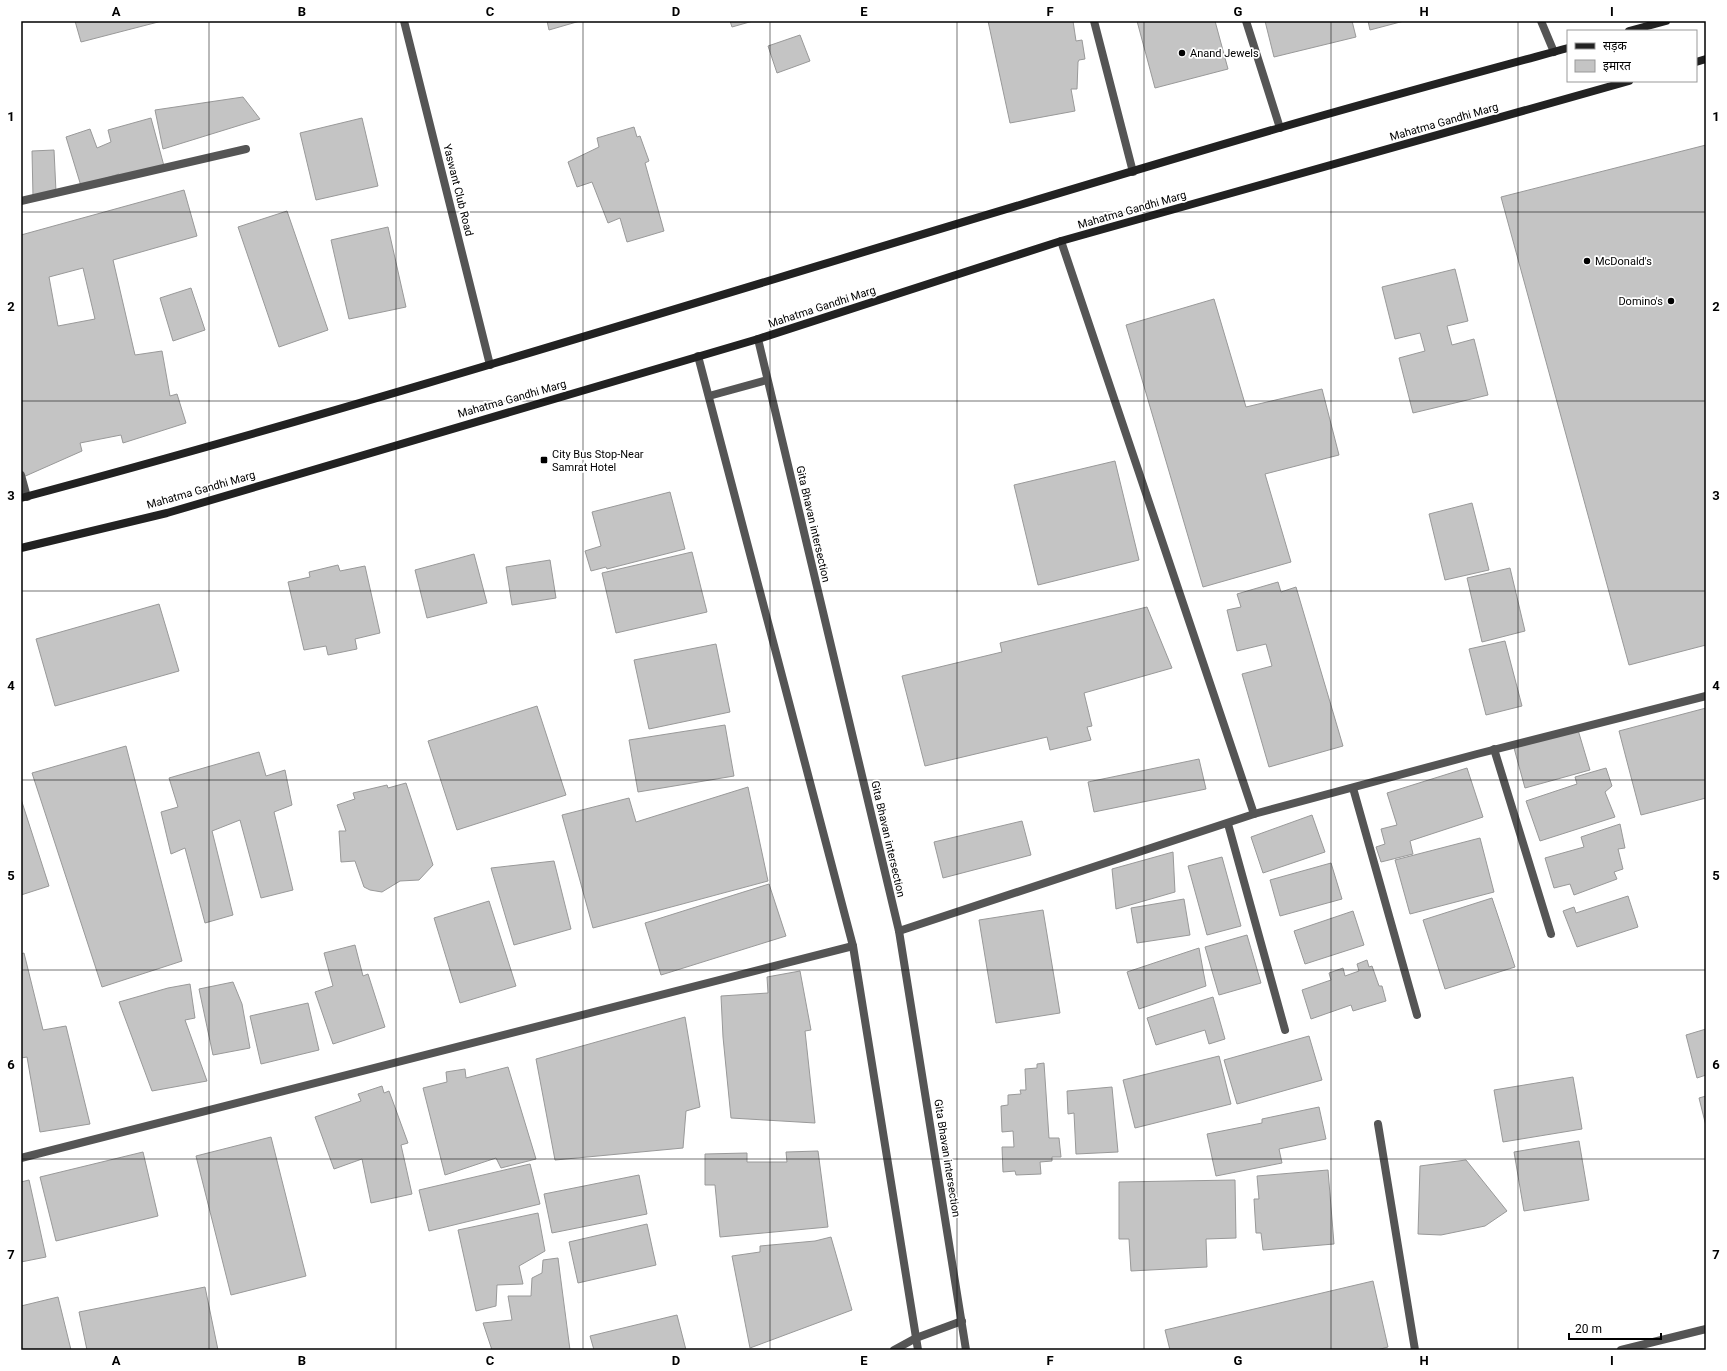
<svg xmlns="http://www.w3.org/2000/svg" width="1727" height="1371" viewBox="0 0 1727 1371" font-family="Roboto,'Noto Sans Devanagari',sans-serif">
<rect width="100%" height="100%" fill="#fff"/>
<!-- building -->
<g fill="#c4c4c4" stroke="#999" fill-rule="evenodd">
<path d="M 75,21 L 162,21 L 81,42 Z"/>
<path d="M 547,21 L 580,21 L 549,30 Z"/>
<path d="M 730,21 L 753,21 L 732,27 Z"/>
<path d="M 988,21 L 1073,21 L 1076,41 L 1082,40 L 1085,59 L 1079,60 L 1078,62 L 1077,89 L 1071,89 L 1075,111 L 1010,123 Z"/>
<path d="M 1137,21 L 1215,21 L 1228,69 L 1155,88 Z"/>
<path d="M 1265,21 L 1352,21 L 1356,37 L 1274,57 Z"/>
<path d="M 1368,21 L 1404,21 L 1370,30 Z"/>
<path d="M 800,35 L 810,61 L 777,73 L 768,46 Z"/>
<path d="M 243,97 L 260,119 L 163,149 L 155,110 Z"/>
<path d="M 151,118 L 164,166 L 120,178 L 119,174 L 81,186 L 66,137 L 90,129 L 97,148 L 111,142 L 108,130 Z"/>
<path d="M 362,118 L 378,186 L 316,200 L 300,133 Z"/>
<path d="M 634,127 L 637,137 L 640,136 L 649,161 L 645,163 L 664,231 L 627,242 L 620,218 L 608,223 L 592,182 L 577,187 L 568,162 L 599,147 L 597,138 Z"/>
<path d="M 1706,145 L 1706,645 L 1629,665 L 1501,197 Z"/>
<path d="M 54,150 L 56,192 L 33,197 L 32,151 Z"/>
<path d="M 184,190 L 197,236 L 113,260 L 135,355 L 162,351 L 170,396 L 177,394 L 186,423 L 123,443 L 121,435 L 80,443 L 82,451 L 21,478 L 21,235 ZM 83,268 L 95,319 L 58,326 L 49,277 Z"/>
<path d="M 287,211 L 328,330 L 279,347 L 238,227 Z"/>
<path d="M 388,227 L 406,307 L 349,319 L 331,240 Z"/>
<path d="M 1455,269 L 1468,321 L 1447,326 L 1452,345 L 1474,339 L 1488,395 L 1413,413 L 1399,358 L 1425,351 L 1420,333 L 1395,339 L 1382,287 Z"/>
<path d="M 191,288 L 205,330 L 173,341 L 160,298 Z"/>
<path d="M 1214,299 L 1246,407 L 1322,389 L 1339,455 L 1265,474 L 1291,562 L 1203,587 L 1126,325 Z"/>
<path d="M 1115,461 L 1139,560 L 1038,585 L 1014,485 Z"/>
<path d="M 670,492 L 685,549 L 607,569 L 606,567 L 591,571 L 585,551 L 601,546 L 592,512 Z"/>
<path d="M 1472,503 L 1489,570 L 1445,580 L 1429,514 Z"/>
<path d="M 692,552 L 707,612 L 616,633 L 602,573 Z"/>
<path d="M 474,554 L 487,603 L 427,618 L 415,570 Z"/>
<path d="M 550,560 L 556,598 L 512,605 L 506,567 Z"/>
<path d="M 338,565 L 340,571 L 365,566 L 380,633 L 355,639 L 357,649 L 328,655 L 326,646 L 304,650 L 288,582 L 310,577 L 309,572 Z"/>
<path d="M 1510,568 L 1525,631 L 1482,642 L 1467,578 Z"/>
<path d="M 1278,582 L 1281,592 L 1296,587 L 1343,746 L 1269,767 L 1242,674 L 1272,666 L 1266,644 L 1237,651 L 1227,610 L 1241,607 L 1237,594 Z"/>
<path d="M 159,604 L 179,671 L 55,706 L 36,639 Z"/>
<path d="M 1147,607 L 1172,668 L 1084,693 L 1092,726 L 1087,727 L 1091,740 L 1050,750 L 1047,737 L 925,766 L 902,676 L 1002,652 L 1000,643 Z"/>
<path d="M 1505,641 L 1522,706 L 1486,715 L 1469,649 Z"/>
<path d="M 716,644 L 730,712 L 649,729 L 634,660 Z"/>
<path d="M 537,706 L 566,795 L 457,830 L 428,741 Z"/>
<path d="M 1706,708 L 1706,798 L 1641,815 L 1619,731 Z"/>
<path d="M 725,725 L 734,776 L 638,792 L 629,740 Z"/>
<path d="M 1578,730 L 1590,770 L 1525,788 L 1514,748 Z"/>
<path d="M 126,746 L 182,961 L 102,987 L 32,773 Z"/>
<path d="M 259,752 L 266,776 L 285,770 L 292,805 L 274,812 L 293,890 L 261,898 L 240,820 L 212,831 L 233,915 L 205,923 L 185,848 L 171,854 L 161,812 L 178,807 L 169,778 Z"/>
<path d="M 1199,759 L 1206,789 L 1094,812 L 1088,782 Z"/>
<path d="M 1467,768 L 1483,817 L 1410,841 L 1413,854 L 1381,862 L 1376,847 L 1385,844 L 1381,829 L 1397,825 L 1387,793 Z"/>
<path d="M 1606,768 L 1612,786 L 1605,792 L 1615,817 L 1540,841 L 1526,801 L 1577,784 L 1575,777 Z"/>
<path d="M 406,783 L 433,865 L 419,880 L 400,881 L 382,892 L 370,890 L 364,887 L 355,861 L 341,862 L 339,831 L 346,831 L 337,805 L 355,799 L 353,793 L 387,785 L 388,788 Z"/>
<path d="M 748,787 L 768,881 L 593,928 L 562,815 L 629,798 L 636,822 Z"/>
<path d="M 21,799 L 49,886 L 21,895 Z"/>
<path d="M 1312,815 L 1325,852 L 1263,873 L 1251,837 Z"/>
<path d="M 1022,821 L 1031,855 L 943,878 L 934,842 Z"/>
<path d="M 1620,824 L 1625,848 L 1618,849 L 1623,869 L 1614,872 L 1617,879 L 1574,895 L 1570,884 L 1554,888 L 1545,858 L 1584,847 L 1581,837 Z"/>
<path d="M 1480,838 L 1494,892 L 1410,914 L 1395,860 Z"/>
<path d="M 1173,852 L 1175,892 L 1116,909 L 1112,869 Z"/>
<path d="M 1222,857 L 1241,926 L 1207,935 L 1188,866 Z"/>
<path d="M 554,861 L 571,929 L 514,945 L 491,868 Z"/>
<path d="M 1331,863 L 1342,899 L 1280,916 L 1270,880 Z"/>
<path d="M 769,884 L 786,936 L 661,975 L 645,923 Z"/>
<path d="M 1628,896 L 1638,927 L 1577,947 L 1563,911 L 1574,907 L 1576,913 Z"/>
<path d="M 1492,898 L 1515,967 L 1445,989 L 1423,920 Z"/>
<path d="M 1184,899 L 1190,935 L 1137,943 L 1131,908 Z"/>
<path d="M 489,901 L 516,986 L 460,1003 L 434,918 Z"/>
<path d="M 1043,910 L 1060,1013 L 996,1023 L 979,920 Z"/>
<path d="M 1353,911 L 1364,945 L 1305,964 L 1294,931 Z"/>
<path d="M 1247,935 L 1261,983 L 1219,995 L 1205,947 Z"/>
<path d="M 355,945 L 363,976 L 368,974 L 385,1027 L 333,1044 L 315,992 L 333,986 L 324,953 Z"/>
<path d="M 1199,948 L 1206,986 L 1139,1009 L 1127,972 Z"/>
<path d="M 24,953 L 43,1030 L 66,1026 L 90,1124 L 40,1132 L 27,1057 L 21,1058 L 21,954 Z"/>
<path d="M 1367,960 L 1369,967 L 1372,966 L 1379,986 L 1382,986 L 1386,1001 L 1353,1011 L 1351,1005 L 1311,1019 L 1302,990 L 1331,980 L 1329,973 L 1343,968 L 1345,976 L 1359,971 L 1357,964 Z"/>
<path d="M 800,971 L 811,1030 L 805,1031 L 815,1123 L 731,1118 L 723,1037 L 721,996 L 768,993 L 767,977 Z"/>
<path d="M 233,982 L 242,1004 L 250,1048 L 213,1055 L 199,989 Z"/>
<path d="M 190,984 L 195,1018 L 185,1020 L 207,1081 L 152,1091 L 119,1002 L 168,988 Z"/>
<path d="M 1213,997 L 1225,1039 L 1209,1044 L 1205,1030 L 1156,1045 L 1147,1018 Z"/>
<path d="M 308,1003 L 319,1050 L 261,1064 L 250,1016 Z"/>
<path d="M 685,1017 L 700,1107 L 686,1111 L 683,1148 L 555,1160 L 536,1059 Z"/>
<path d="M 1706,1029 L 1706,1075 L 1697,1078 L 1686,1035 Z"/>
<path d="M 1309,1036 L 1322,1080 L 1237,1104 L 1224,1060 Z"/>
<path d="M 1219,1056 L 1231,1104 L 1135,1128 L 1123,1080 Z"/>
<path d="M 1044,1063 L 1049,1138 L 1059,1138 L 1061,1157 L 1052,1157 L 1052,1161 L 1040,1162 L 1041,1174 L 1016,1175 L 1015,1171 L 1003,1172 L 1002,1147 L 1014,1147 L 1013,1131 L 1002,1132 L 1001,1106 L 1008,1105 L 1008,1095 L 1021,1094 L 1020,1090 L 1026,1090 L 1025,1069 L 1037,1068 L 1037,1064 Z"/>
<path d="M 508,1067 L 536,1159 L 501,1168 L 496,1158 L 445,1175 L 423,1088 L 447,1082 L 446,1072 L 465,1069 L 466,1078 Z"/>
<path d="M 1573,1077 L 1582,1129 L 1503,1142 L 1494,1090 Z"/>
<path d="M 382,1086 L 384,1093 L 389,1091 L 408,1143 L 401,1145 L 412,1194 L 371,1203 L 362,1159 L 334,1169 L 315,1117 L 361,1101 L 358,1094 Z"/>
<path d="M 1112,1087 L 1118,1152 L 1076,1154 L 1074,1113 L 1068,1114 L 1067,1091 Z"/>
<path d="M 1706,1096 L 1706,1126 L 1699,1098 Z"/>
<path d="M 1319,1107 L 1326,1139 L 1279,1149 L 1282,1163 L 1216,1176 L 1207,1134 L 1262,1123 L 1262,1119 Z"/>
<path d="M 271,1137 L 306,1276 L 231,1295 L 196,1156 Z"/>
<path d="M 1579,1141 L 1589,1200 L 1524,1211 L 1514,1152 Z"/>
<path d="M 818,1151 L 828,1227 L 720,1237 L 715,1185 L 705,1185 L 705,1154 L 747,1153 L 747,1162 L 787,1162 L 786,1152 Z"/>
<path d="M 143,1152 L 158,1216 L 56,1241 L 40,1177 Z"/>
<path d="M 1466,1160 L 1507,1211 L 1485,1226 L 1441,1235 L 1418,1234 L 1420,1166 Z"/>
<path d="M 530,1164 L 540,1204 L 429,1231 L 419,1190 Z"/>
<path d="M 1328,1170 L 1334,1244 L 1263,1250 L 1261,1233 L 1256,1233 L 1254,1199 L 1259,1199 L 1257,1176 Z"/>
<path d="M 639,1175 L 647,1214 L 552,1233 L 544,1194 Z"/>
<path d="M 29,1180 L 46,1257 L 21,1262 L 21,1182 Z"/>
<path d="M 1235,1180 L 1236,1238 L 1206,1239 L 1207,1267 L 1131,1271 L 1129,1239 L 1119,1239 L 1119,1182 Z"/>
<path d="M 538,1213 L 545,1251 L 519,1266 L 523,1284 L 497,1285 L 496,1306 L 476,1311 L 458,1230 Z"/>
<path d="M 647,1224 L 656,1265 L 578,1283 L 569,1242 Z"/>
<path d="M 831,1237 L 852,1310 L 750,1348 L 732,1256 L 760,1252 L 760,1246 L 815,1241 Z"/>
<path d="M 558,1258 L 570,1350 L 492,1350 L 483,1323 L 512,1320 L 508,1296 L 531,1296 L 532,1278 L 542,1273 L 543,1260 Z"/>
<path d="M 1373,1281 L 1388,1347 L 1377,1350 L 1170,1350 L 1165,1330 Z"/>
<path d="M 205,1287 L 218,1350 L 87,1350 L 79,1312 Z"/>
<path d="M 58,1297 L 71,1350 L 21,1350 L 21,1306 Z"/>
<path d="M 677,1315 L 686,1350 L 594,1350 L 590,1336 Z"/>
</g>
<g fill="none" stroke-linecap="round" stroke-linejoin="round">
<!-- minor -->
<g stroke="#555" stroke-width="8">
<path d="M 404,21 L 490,365"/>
<path d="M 1094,21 L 1133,172"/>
<path d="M 1246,21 L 1280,128"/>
<path d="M 1541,21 L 1554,52"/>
<path d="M 21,201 L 246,149"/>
<path d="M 1061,241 L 1254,814"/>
<path d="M 21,475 L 27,497"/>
<path d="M 1494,749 L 1551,934"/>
<path d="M 1353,788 L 1417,1015"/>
<path d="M 1228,824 L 1285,1030"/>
<path d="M 899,931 L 1254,814 L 1477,754 L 1706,696"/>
<path d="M 1378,1124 L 1415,1350"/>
<path d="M 21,1158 L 853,946"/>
<path d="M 1621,1350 L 1706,1329"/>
</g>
<!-- tertiary -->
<g stroke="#555" stroke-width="8">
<path d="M 758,339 L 899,931 L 966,1350"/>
<path d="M 698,356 L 853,946 L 918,1350"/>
<path d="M 709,396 L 767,380"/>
<path d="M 894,1350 L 916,1338 L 962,1321"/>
</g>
<!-- secondary -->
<g stroke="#222" stroke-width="8">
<path d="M 1629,31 L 1666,21"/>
<path d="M 1696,62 L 1706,59"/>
<path d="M 21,498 C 443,385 860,250 1279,128 C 1375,100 1472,74 1568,48"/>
<path d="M 21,548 L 167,513 L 758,339 L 1061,241 L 1629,81"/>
</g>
</g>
<!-- grid -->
<path fill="none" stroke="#000" stroke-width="1" stroke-opacity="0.55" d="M 209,21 L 209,1350M 396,21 L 396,1350M 583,21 L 583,1350M 770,21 L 770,1350M 957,21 L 957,1350M 1144,21 L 1144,1350M 1331,21 L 1331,1350M 1518,21 L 1518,1350M 21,212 L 1706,212M 21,401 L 1706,401M 21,591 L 1706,591M 21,780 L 1706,780M 21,970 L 1706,970M 21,1159 L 1706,1159"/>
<!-- markers -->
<g fill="#000" stroke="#fff" stroke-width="1.5">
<circle cx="1182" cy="53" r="4"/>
<circle cx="1587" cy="261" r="4"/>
<circle cx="1671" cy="301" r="4"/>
<rect x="540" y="456" width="8" height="8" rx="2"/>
</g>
<g text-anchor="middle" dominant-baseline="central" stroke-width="3.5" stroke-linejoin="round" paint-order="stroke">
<!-- poi labels -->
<g font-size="11" fill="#000" stroke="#fff" text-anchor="start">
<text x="1190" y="53">Anand Jewels</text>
<text x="1595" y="261">McDonald's</text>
<text x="1663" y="301" text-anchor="end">Domino's</text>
<text x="552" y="454">City Bus Stop-Near<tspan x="552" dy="13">Samrat Hotel</tspan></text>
</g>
<!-- street labels -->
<g font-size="11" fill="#000" stroke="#fff">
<text transform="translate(1444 122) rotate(-16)">Mahatma Gandhi Marg</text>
<text transform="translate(458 190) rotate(76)">Yaswant Club Road</text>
<text transform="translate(1132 210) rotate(-16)">Mahatma Gandhi Marg</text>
<text transform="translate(822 307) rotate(-18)">Mahatma Gandhi Marg</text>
<text transform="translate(512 399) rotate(-16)">Mahatma Gandhi Marg</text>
<text transform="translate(201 490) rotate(-16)">Mahatma Gandhi Marg</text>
<text transform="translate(813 524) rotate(77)">Gita Bhavan intersection</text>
<text transform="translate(888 839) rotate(77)">Gita Bhavan intersection</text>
<text transform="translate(947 1158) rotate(81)">Gita Bhavan intersection</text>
</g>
</g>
<!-- border -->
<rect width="1727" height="1371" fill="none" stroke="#ffffff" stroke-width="44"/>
<!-- legend -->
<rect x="1567" y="30" width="130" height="52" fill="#ffffff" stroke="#999999"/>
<rect x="1575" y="43" width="20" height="6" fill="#222222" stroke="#999999"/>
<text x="1603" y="50" font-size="12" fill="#000000">सड़क</text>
<rect x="1575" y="60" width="20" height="12" fill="#c4c4c4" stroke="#999999"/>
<text x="1603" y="70" font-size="12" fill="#000000">इमारत</text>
<!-- scale -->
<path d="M1569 1333v6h92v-6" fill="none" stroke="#000000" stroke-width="2"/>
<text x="1575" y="1333" font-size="12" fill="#000000" stroke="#ffffff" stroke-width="3" paint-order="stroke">20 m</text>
<rect x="22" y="22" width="1683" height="1327" fill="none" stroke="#000" stroke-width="1.5"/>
<g font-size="13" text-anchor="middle" font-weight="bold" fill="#000">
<text x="116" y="16">A</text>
<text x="302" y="16">B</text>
<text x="490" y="16">C</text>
<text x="676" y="16">D</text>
<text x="864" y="16">E</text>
<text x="1050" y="16">F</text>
<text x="1238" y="16">G</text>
<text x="1424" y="16">H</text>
<text x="1612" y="16">I</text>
<text x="11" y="121">1</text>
<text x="1716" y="121">1</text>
<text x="11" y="311">2</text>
<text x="1716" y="311">2</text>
<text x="11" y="500">3</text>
<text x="1716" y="500">3</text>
<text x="11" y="690">4</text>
<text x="1716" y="690">4</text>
<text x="11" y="880">5</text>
<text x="1716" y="880">5</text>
<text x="11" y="1069">6</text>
<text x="1716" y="1069">6</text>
<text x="11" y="1259">7</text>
<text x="1716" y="1259">7</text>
<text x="116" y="1365">A</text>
<text x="302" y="1365">B</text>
<text x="490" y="1365">C</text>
<text x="676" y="1365">D</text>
<text x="864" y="1365">E</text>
<text x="1050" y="1365">F</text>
<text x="1238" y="1365">G</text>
<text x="1424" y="1365">H</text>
<text x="1612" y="1365">I</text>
</g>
</svg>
